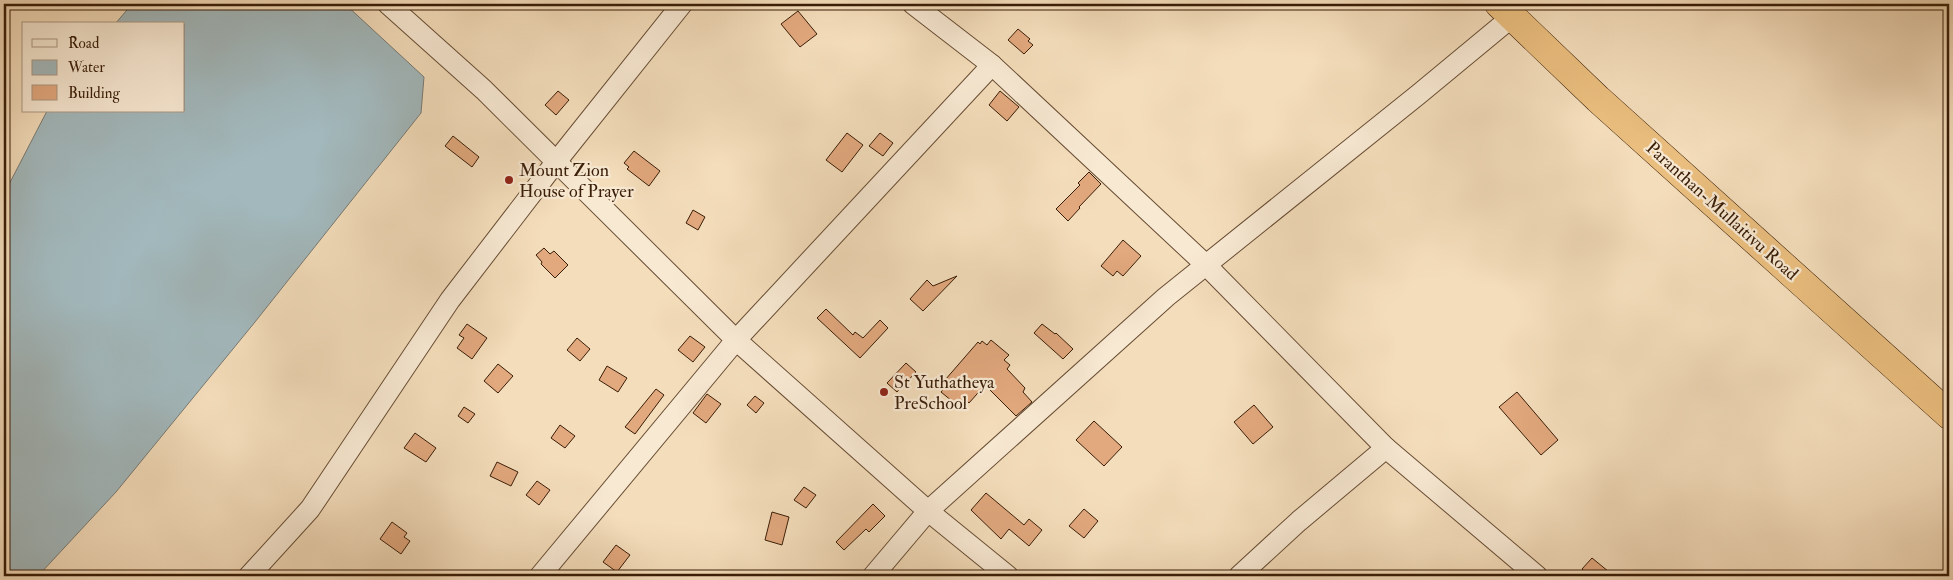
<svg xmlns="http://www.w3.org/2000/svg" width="1953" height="580" viewBox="0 0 1953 580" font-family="'IM FELL Double Pica',serif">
<rect width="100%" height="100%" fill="#f4ddbb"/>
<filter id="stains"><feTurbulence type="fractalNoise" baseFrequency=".004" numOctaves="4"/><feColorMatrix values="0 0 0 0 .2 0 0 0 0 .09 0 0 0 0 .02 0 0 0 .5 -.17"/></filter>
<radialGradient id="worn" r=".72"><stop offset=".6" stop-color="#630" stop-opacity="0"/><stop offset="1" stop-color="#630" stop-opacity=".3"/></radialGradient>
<!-- water -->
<path fill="#a2b8bc" stroke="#787a74" d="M 132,4 L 345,4 L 424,77 L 421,113 L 255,322 L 116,492 L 38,576 L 4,576 L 4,194 L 47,111 L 184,111 L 184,24 L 115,24 Z"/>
<!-- building -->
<g fill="#e2a87e" stroke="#391d07">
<path d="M 798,11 L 817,34 L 800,47 L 781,24 Z"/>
<path d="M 1018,29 L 1030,39 L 1028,41 L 1033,45 L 1024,54 L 1008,40 Z"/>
<path d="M 558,91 L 569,100 L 556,115 L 545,105 Z"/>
<path d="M 1000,91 L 1019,107 L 1007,121 L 989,105 Z"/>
<path d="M 847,133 L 863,145 L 842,172 L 826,160 Z"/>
<path d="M 880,133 L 893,143 L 883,156 L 869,146 Z"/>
<path d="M 453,136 L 479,157 L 472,167 L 445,146 Z"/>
<path d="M 634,151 L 660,171 L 649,186 L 627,169 L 629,167 L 624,163 Z"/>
<path d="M 1089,172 L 1101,184 L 1079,207 L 1080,208 L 1068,221 L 1056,209 L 1080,185 L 1078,183 Z"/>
<path d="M 693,210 L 705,217 L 698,230 L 686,223 Z"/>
<path d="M 1123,240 L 1141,256 L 1123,276 L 1117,271 L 1113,276 L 1101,266 Z"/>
<path d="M 544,248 L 550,254 L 554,251 L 568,265 L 555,278 L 541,264 L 542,262 L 536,255 Z"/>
<path d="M 957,276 L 923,311 L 910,299 L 927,280 L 933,286 Z"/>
<path d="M 826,309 L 853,335 L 855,332 L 863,338 L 880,320 L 888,328 L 860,358 L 817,318 Z"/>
<path d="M 467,324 L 487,338 L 472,359 L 457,348 L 464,338 L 459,335 Z"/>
<path d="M 1042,324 L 1055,334 L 1056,333 L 1073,349 L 1063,359 L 1034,333 Z"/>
<path d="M 690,336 L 705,347 L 693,362 L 678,350 Z"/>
<path d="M 577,338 L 590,349 L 580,361 L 567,350 Z"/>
<path d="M 991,340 L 1009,355 L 1004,360 L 1010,365 L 1007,369 L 1025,388 L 1023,392 L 1032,402 L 1016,416 L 985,385 L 969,403 L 964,398 L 958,406 L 941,392 L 948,384 L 945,380 L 978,342 L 980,344 L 982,341 L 987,345 Z"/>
<path d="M 906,363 L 916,372 L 897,392 L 887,383 Z"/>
<path d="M 498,364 L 513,376 L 498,393 L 484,381 Z"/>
<path d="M 607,366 L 627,378 L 618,392 L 599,380 Z"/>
<path d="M 656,389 L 664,395 L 635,434 L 625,427 Z"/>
<path d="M 1517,392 L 1558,440 L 1541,455 L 1499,407 Z"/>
<path d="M 707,394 L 721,404 L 706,423 L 693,413 Z"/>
<path d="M 755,396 L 764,403 L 756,413 L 747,405 Z"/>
<path d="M 1254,405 L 1273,427 L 1253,444 L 1234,422 Z"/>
<path d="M 464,407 L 475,414 L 468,423 L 458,416 Z"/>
<path d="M 1094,421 L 1122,447 L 1104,466 L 1076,440 Z"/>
<path d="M 560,425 L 575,436 L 565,448 L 551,438 Z"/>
<path d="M 415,433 L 436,448 L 426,462 L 404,448 Z"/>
<path d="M 497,462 L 518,472 L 511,486 L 490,476 Z"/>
<path d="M 537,481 L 550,490 L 539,505 L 526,495 Z"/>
<path d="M 804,487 L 816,495 L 806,508 L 794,500 Z"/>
<path d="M 986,493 L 1024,525 L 1029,519 L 1042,530 L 1029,546 L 1009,529 L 1001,539 L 971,510 Z"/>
<path d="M 873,504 L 885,516 L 869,532 L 866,529 L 844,550 L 836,542 Z"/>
<path d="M 1084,509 L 1098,521 L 1084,538 L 1069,526 Z"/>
<path d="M 772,512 L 789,517 L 782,545 L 765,540 Z"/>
<path d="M 392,522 L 407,533 L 404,537 L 410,541 L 401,554 L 380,539 Z"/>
<path d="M 616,545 L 630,555 L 617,572 L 603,562 Z"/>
<path d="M 1592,558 L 1614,576 L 1590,576 L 1582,569 Z"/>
</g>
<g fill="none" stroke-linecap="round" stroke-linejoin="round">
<defs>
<g id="minor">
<path d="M 388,4 L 484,90 L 736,340 L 928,511 L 1008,576"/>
<path d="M 913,4 L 992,65 L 1206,265 L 1386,448"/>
<path d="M 249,576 L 310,509 L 450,300 L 556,162 L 682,4"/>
<path d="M 540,576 L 736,340 L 992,65"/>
<path d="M 873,576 L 928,511 L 1166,297 L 1419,94 L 1512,17"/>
<path d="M 1239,576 L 1299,521 L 1386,448 L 1537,576"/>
</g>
<path id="highway" d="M 1499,4 L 1598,99 L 1949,415"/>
</defs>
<!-- minor casing -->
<use href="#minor" stroke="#684d34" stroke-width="22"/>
<!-- highway casing -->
<use href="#highway" stroke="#391d07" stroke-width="29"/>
<!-- minor -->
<use href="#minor" stroke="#f8e9d3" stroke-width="20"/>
<!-- highway -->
<use href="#highway" stroke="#eabe7e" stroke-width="28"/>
</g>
<!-- markers -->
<g fill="#8f2418" stroke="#f8e9d3" stroke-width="2">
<circle cx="509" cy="180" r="5"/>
<circle cx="884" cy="392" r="5"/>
</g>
<g text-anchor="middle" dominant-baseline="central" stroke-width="4.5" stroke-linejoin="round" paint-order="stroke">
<!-- poi labels -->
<g font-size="18" fill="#391d07" stroke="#f8e9d3" text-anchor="start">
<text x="519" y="170">Mount Zion<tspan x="519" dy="21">House of Prayer</tspan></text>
<text x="894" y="382">St Yuthatheya<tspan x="894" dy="21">PreSchool</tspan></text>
</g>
<!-- street labels -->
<g font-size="18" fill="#391d07" stroke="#f8e9d3">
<text transform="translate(1722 211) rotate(42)">Paranthan-Mullaitivu Road</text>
</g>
</g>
<!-- margin -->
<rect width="1953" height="580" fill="none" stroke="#f4ddbb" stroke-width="20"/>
<rect x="5" y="5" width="1943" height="570" fill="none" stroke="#391d07" stroke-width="2.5"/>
<rect x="10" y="10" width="1933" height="560" fill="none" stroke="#391d07"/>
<!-- legend -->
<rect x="22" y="22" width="162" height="90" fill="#f8e9d3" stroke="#ac9781"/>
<rect x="32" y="39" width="25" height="8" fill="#f8e9d3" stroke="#ac9781"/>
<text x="68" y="48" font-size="15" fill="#391d07">Road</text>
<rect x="32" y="60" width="25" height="15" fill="#a2b8bc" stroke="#ac9781"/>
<text x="68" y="72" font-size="15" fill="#391d07">Water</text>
<rect x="32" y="85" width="25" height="15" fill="#e2a87e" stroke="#ac9781"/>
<text x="68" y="98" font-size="15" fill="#391d07">Building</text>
<rect width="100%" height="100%" filter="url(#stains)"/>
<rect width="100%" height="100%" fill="url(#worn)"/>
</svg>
